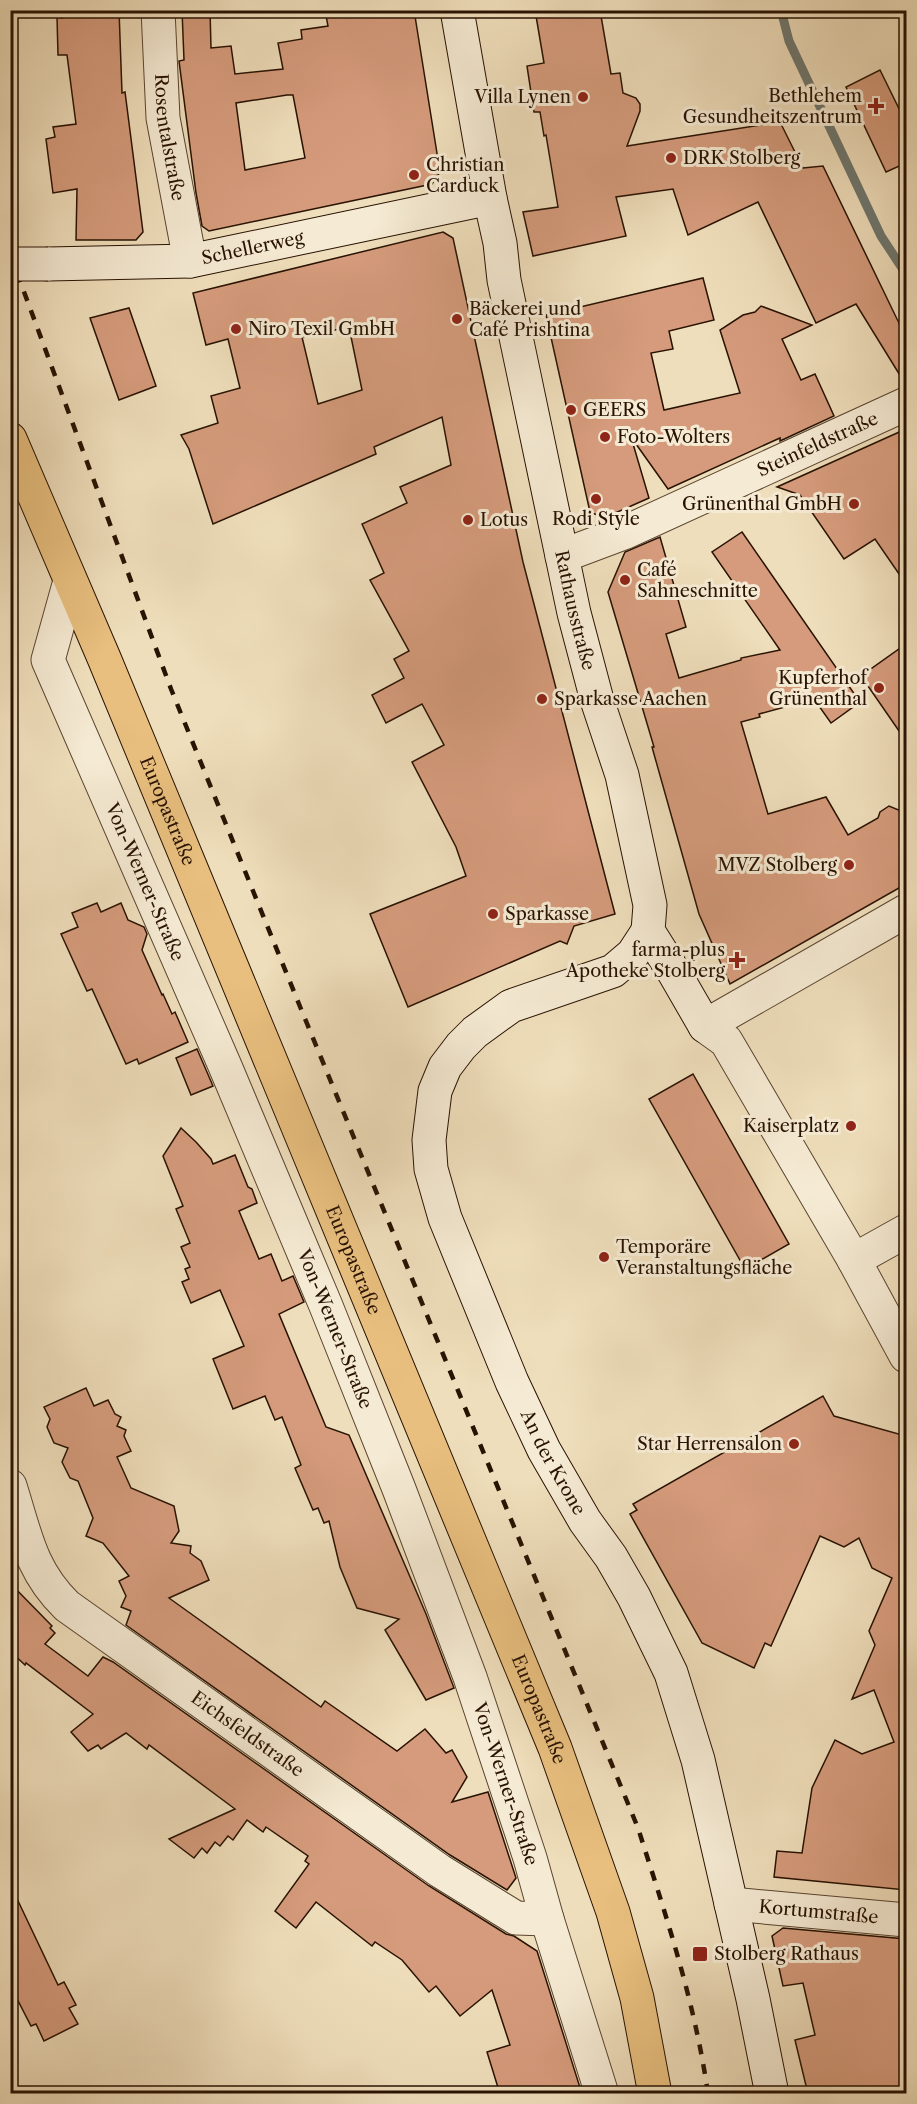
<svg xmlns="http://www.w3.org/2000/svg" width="917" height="2104" viewBox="0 0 917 2104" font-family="'Libre Caslon Text',serif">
<rect width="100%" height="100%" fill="#efdebb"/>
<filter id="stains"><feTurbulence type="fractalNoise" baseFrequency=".00333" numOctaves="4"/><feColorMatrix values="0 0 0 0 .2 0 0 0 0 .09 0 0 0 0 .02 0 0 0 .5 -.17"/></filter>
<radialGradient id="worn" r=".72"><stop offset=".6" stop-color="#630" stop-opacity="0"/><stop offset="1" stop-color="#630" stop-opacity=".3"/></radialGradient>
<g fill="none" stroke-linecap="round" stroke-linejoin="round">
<!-- stream -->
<path stroke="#6e776f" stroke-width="9" d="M 781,10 L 789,41 L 881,236 L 906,274"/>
</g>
<!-- building -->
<g fill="#d59b7c" stroke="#281202" stroke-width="1.5" fill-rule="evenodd">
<path d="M 62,10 L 119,10 L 122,93 L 125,92 L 143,232 L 136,240 L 76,240 L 77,189 L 53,193 L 46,139 L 55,137 L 53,127 L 76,124 L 67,55 L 58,55 L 57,17 L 62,18 Z"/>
<path d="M 182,10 L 210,10 L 211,48 L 231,46 L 235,74 L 283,69 L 278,43 L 302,39 L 301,30 L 328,26 L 325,10 L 414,10 L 440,172 L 432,184 L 209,231 L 202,226 L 196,193 L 179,61 L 184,60 ZM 287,95 L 293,95 L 305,158 L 245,170 L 236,103 Z"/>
<path d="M 535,10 L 600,10 L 611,74 L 620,73 L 623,93 L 636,98 L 640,104 L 640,111 L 627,146 L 780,122 L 803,168 L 823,166 L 897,319 L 906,336 L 906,385 L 856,304 L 816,323 L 758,202 L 688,235 L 673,189 L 616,197 L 626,236 L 533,256 L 523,212 L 558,207 L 546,135 L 544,136 L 540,112 L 534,112 L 527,66 L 544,63 Z"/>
<path d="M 880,70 L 906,123 L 906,163 L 886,172 L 846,87 Z"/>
<path d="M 443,232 L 453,238 L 523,562 L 615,914 L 574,926 L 567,944 L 560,941 L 408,1007 L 370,914 L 466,876 L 456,847 L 412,762 L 444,745 L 422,704 L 386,723 L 372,695 L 404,678 L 394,659 L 409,651 L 370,580 L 384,573 L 362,524 L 407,503 L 400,487 L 451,465 L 442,417 L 374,447 L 376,454 L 213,524 L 189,449 L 181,435 L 218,423 L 211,396 L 240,388 L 228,339 L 206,345 L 193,293 ZM 349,327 L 362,390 L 318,404 L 302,337 Z"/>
<path d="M 703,278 L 714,320 L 669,331 L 673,349 L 651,353 L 664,410 L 740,393 L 720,330 L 743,315 L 755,312 L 761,306 L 812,325 L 782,339 L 801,380 L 815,374 L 834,416 L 780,441 L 780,438 L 668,489 L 631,437 L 649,498 L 604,518 L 590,512 L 546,315 Z"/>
<path d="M 129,308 L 156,386 L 119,400 L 90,318 Z"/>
<path d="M 906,429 L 906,584 L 875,539 L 844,559 L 800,495 L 777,487 Z"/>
<path d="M 742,532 L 860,702 L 831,723 L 814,699 L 759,714 L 760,717 L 741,722 L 768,814 L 826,797 L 848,835 L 878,818 L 880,812 L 889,806 L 906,813 L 906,884 L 730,984 L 699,914 L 652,747 L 654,747 L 608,592 L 625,552 L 660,537 L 686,627 L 666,634 L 679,678 L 741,660 L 741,658 L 780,650 L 712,552 Z"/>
<path d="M 906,644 L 906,741 L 861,676 Z"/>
<path d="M 97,903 L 101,912 L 121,903 L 128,920 L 144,927 L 147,934 L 142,950 L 162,995 L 163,994 L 172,1014 L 175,1012 L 188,1042 L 139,1064 L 137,1059 L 126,1064 L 92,989 L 87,991 L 61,934 L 78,927 L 72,913 Z"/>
<path d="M 197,1049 L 213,1086 L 191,1095 L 176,1058 Z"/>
<path d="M 693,1074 L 789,1244 L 745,1269 L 649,1099 Z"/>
<path d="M 181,1128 L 196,1142 L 211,1159 L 213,1164 L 235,1155 L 248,1187 L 252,1189 L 257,1203 L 239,1211 L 259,1259 L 271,1254 L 282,1281 L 293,1276 L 304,1302 L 279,1314 L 326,1427 L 349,1435 L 426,1614 L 454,1688 L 426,1700 L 385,1630 L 399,1619 L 357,1608 L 340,1567 L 329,1521 L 324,1523 L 318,1508 L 313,1510 L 295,1468 L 301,1465 L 282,1417 L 275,1420 L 265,1396 L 233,1409 L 213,1359 L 244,1346 L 220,1290 L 191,1303 L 182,1282 L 189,1279 L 185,1269 L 190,1267 L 181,1247 L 190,1243 L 176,1209 L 183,1206 L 163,1156 Z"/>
<path d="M 86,1388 L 94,1406 L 108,1400 L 115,1414 L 121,1417 L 117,1426 L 126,1430 L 124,1436 L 131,1451 L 117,1457 L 131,1488 L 174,1506 L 179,1531 L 171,1543 L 191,1546 L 190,1553 L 201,1561 L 209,1580 L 169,1598 L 321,1707 L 325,1701 L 397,1751 L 425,1729 L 446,1753 L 452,1750 L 467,1777 L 452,1802 L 488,1792 L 516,1878 L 507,1890 L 450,1855 L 126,1625 L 131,1611 L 121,1607 L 126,1596 L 119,1581 L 129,1576 L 103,1543 L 86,1536 L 93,1518 L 78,1481 L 70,1478 L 62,1462 L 68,1448 L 54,1443 L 47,1427 L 50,1419 L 44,1407 Z"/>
<path d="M 823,1396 L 834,1416 L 906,1436 L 906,1890 L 774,1877 L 777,1851 L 802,1853 L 812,1788 L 835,1740 L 862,1754 L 894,1742 L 874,1690 L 852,1699 L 875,1645 L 869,1631 L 892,1578 L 872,1568 L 859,1538 L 844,1547 L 820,1536 L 771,1646 L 765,1643 L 754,1668 L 702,1643 L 630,1514 L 637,1510 L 633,1504 Z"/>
<path d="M 10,1583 L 52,1626 L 50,1628 L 55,1633 L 45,1644 L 88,1676 L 103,1657 L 113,1662 L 429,1886 L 506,1934 L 514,1936 L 537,1951 L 582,2094 L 500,2094 L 487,2052 L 510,2045 L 492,1990 L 460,2016 L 436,1986 L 429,1992 L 402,1960 L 375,1942 L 372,1946 L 316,1902 L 296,1928 L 275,1911 L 309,1864 L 305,1861 L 308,1856 L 266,1827 L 263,1832 L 247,1820 L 233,1840 L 228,1836 L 220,1846 L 215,1842 L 207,1853 L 202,1848 L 194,1858 L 169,1839 L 235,1809 L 149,1745 L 147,1749 L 126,1733 L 101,1749 L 98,1745 L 88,1751 L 71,1732 L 93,1714 L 26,1663 L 25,1665 L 10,1651 Z"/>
<path d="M 10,1884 L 58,1985 L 64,1982 L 76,2005 L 69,2008 L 78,2024 L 44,2041 L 36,2024 L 31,2026 L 10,1985 Z"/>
<path d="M 783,1928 L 906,1939 L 906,2086 L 876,2094 L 808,2094 L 795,2040 L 815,2035 L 803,1983 L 783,1986 L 772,1936 Z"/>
</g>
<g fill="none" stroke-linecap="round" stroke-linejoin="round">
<defs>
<g id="street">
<path id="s1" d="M 158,10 L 163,118 L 190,261"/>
<path id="s2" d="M 562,556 L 626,532 L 906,404"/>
<path id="s3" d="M 70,581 L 48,660 L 225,1066 L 326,1306 L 399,1489 L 470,1677 L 530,1858 L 547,1919 L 602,2094"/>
<path d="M 906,911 L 705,1026 L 726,1041 L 854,1260 L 906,1356"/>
<path d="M 854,1260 L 906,1231"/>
<path id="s4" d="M 10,1486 C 25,1533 30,1570 67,1606 L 440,1871 L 516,1918 L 547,1919"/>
<path id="s5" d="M 731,1904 L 906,1920"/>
</g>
<g id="secondary">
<path id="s6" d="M 457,10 L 490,198 L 500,243 L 504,280 L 574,613 L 597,700 L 622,775 L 650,905 L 648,931 L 675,974 L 705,1026"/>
<path id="s7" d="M 48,264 L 190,261 L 490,198"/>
<path id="s8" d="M 648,931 L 633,954 L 613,971 L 511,1006 L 475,1032 L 461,1046 L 445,1067 L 435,1091 L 429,1140 L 431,1169 L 445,1218 L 512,1382 L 544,1450 L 585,1521 L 611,1557 L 634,1597 L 671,1673 L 698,1760 L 753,1999 L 772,2094"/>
</g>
<g id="primary">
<path id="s9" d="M 10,439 L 104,658 L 555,1748 L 613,1912 L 637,1998 L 655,2094"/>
</g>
</defs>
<!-- street casing -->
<use href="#street" stroke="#5a4530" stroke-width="35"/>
<!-- secondary casing -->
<use href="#secondary" stroke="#281202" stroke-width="35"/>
<!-- primary casing -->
<use href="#primary" stroke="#281202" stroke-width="35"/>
<!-- street -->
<use href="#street" stroke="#f5ead3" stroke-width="33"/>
<!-- secondary -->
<use href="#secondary" stroke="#f5ead3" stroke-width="33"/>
<!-- primary -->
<use href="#primary" stroke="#e8bf7e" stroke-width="33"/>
<!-- rail -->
<path stroke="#281202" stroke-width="4.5" stroke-dasharray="10 10" stroke-linecap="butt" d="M 10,254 L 171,689 L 301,1009 L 638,1828 C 666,1916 695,2002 708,2094"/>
<defs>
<path id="secondary-bridge" d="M 10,264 L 48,264"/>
</defs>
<!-- secondary-bridge casing -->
<use href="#secondary-bridge" stroke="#281202" stroke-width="35" stroke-linecap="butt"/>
<!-- secondary-bridge -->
<use href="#secondary-bridge" stroke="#f5ead3" stroke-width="33"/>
</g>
<!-- markers -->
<g fill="#8f2418" stroke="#f5ead3" stroke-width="2">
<circle cx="583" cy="97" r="6"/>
<path d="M873 97h6v6h6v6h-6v6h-6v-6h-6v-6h6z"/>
<circle cx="671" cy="158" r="6"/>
<circle cx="414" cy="175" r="6"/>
<circle cx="457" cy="319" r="6"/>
<circle cx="236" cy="329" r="6"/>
<circle cx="571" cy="410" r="6"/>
<circle cx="605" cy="437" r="6"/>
<circle cx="596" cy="499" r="6"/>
<circle cx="854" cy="504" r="6"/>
<circle cx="468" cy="520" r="6"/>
<circle cx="625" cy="580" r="6"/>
<circle cx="879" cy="688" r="6"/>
<circle cx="542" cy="699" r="6"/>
<circle cx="849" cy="865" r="6"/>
<circle cx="493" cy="914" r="6"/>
<path d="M734 951h6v6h6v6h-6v6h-6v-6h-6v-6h6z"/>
<circle cx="851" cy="1126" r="6"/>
<circle cx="604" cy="1257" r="6"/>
<circle cx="794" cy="1444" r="6"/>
<rect x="692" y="1946" width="16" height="16" rx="3"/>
</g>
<g text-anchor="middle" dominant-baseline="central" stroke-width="6" stroke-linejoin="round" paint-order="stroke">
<!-- poi labels -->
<g font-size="18" fill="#281202" stroke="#f5ead3" text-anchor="start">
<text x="862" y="96" text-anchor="end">Bethlehem<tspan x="862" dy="21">Gesundheitszentrum</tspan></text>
<text x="571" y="97" text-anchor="end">Villa Lynen</text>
<text x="683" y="158">DRK Stolberg</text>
<text x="426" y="165">Christian<tspan x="426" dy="21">Carduck</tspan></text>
<text x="469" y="309">Bäckerei und<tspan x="469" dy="21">Café Prishtina</tspan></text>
<text x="248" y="329">Niro Texil GmbH</text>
<text x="583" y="410">GEERS</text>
<text x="617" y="437">Foto-Wolters</text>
<text x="842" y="504" text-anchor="end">Grünenthal GmbH</text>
<text x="596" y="519" text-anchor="middle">Rodi Style</text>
<text x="480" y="520">Lotus</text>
<text x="637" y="570">Café<tspan x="637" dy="21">Sahneschnitte</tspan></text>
<text x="867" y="678" text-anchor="end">Kupferhof<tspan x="867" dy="21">Grünenthal</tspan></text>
<text x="554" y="699">Sparkasse Aachen</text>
<text x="837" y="865" text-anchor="end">MVZ Stolberg</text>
<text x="505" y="914">Sparkasse</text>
<text x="725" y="950" text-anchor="end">farma-plus<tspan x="725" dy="21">Apotheke Stolberg</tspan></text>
<text x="839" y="1126" text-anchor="end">Kaiserplatz</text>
<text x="616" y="1247">Temporäre<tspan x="616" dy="21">Veranstaltungsfläche</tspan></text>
<text x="782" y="1444" text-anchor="end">Star Herrensalon</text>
<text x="714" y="1954">Stolberg Rathaus</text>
</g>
<!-- street labels -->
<g font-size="18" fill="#281202" stroke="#f5ead3">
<text stroke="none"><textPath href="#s1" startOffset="128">Rosentalstraße</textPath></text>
<text stroke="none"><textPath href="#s7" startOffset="206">Schellerweg</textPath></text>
<text stroke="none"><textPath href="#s2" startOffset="279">Steinfeldstraße</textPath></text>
<text stroke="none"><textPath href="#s6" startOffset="612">Rathausstraße</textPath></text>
<text stroke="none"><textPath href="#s9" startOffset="404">Europastraße</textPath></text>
<text stroke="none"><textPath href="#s3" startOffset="324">Von-Werner-Straße</textPath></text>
<text stroke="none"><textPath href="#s9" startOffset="890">Europastraße</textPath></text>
<text stroke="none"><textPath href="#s3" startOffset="810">Von-Werner-Straße</textPath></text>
<text stroke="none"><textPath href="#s8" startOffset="675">An der Krone</textPath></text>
<text stroke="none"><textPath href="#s9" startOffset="1376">Europastraße</textPath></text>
<text stroke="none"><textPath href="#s4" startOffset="356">Eichsfeldstraße</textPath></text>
<text stroke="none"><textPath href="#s3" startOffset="1296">Von-Werner-Straße</textPath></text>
<text stroke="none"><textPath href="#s5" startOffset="88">Kortumstraße</textPath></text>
</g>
</g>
<!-- margin -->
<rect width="917" height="2104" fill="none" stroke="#efdebb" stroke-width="36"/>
<rect x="12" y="12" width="893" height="2080" fill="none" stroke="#281202" stroke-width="3"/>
<rect x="18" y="18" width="881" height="2068" fill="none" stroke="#281202" stroke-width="1.5"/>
<rect width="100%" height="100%" filter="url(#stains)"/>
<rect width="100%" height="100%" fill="url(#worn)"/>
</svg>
